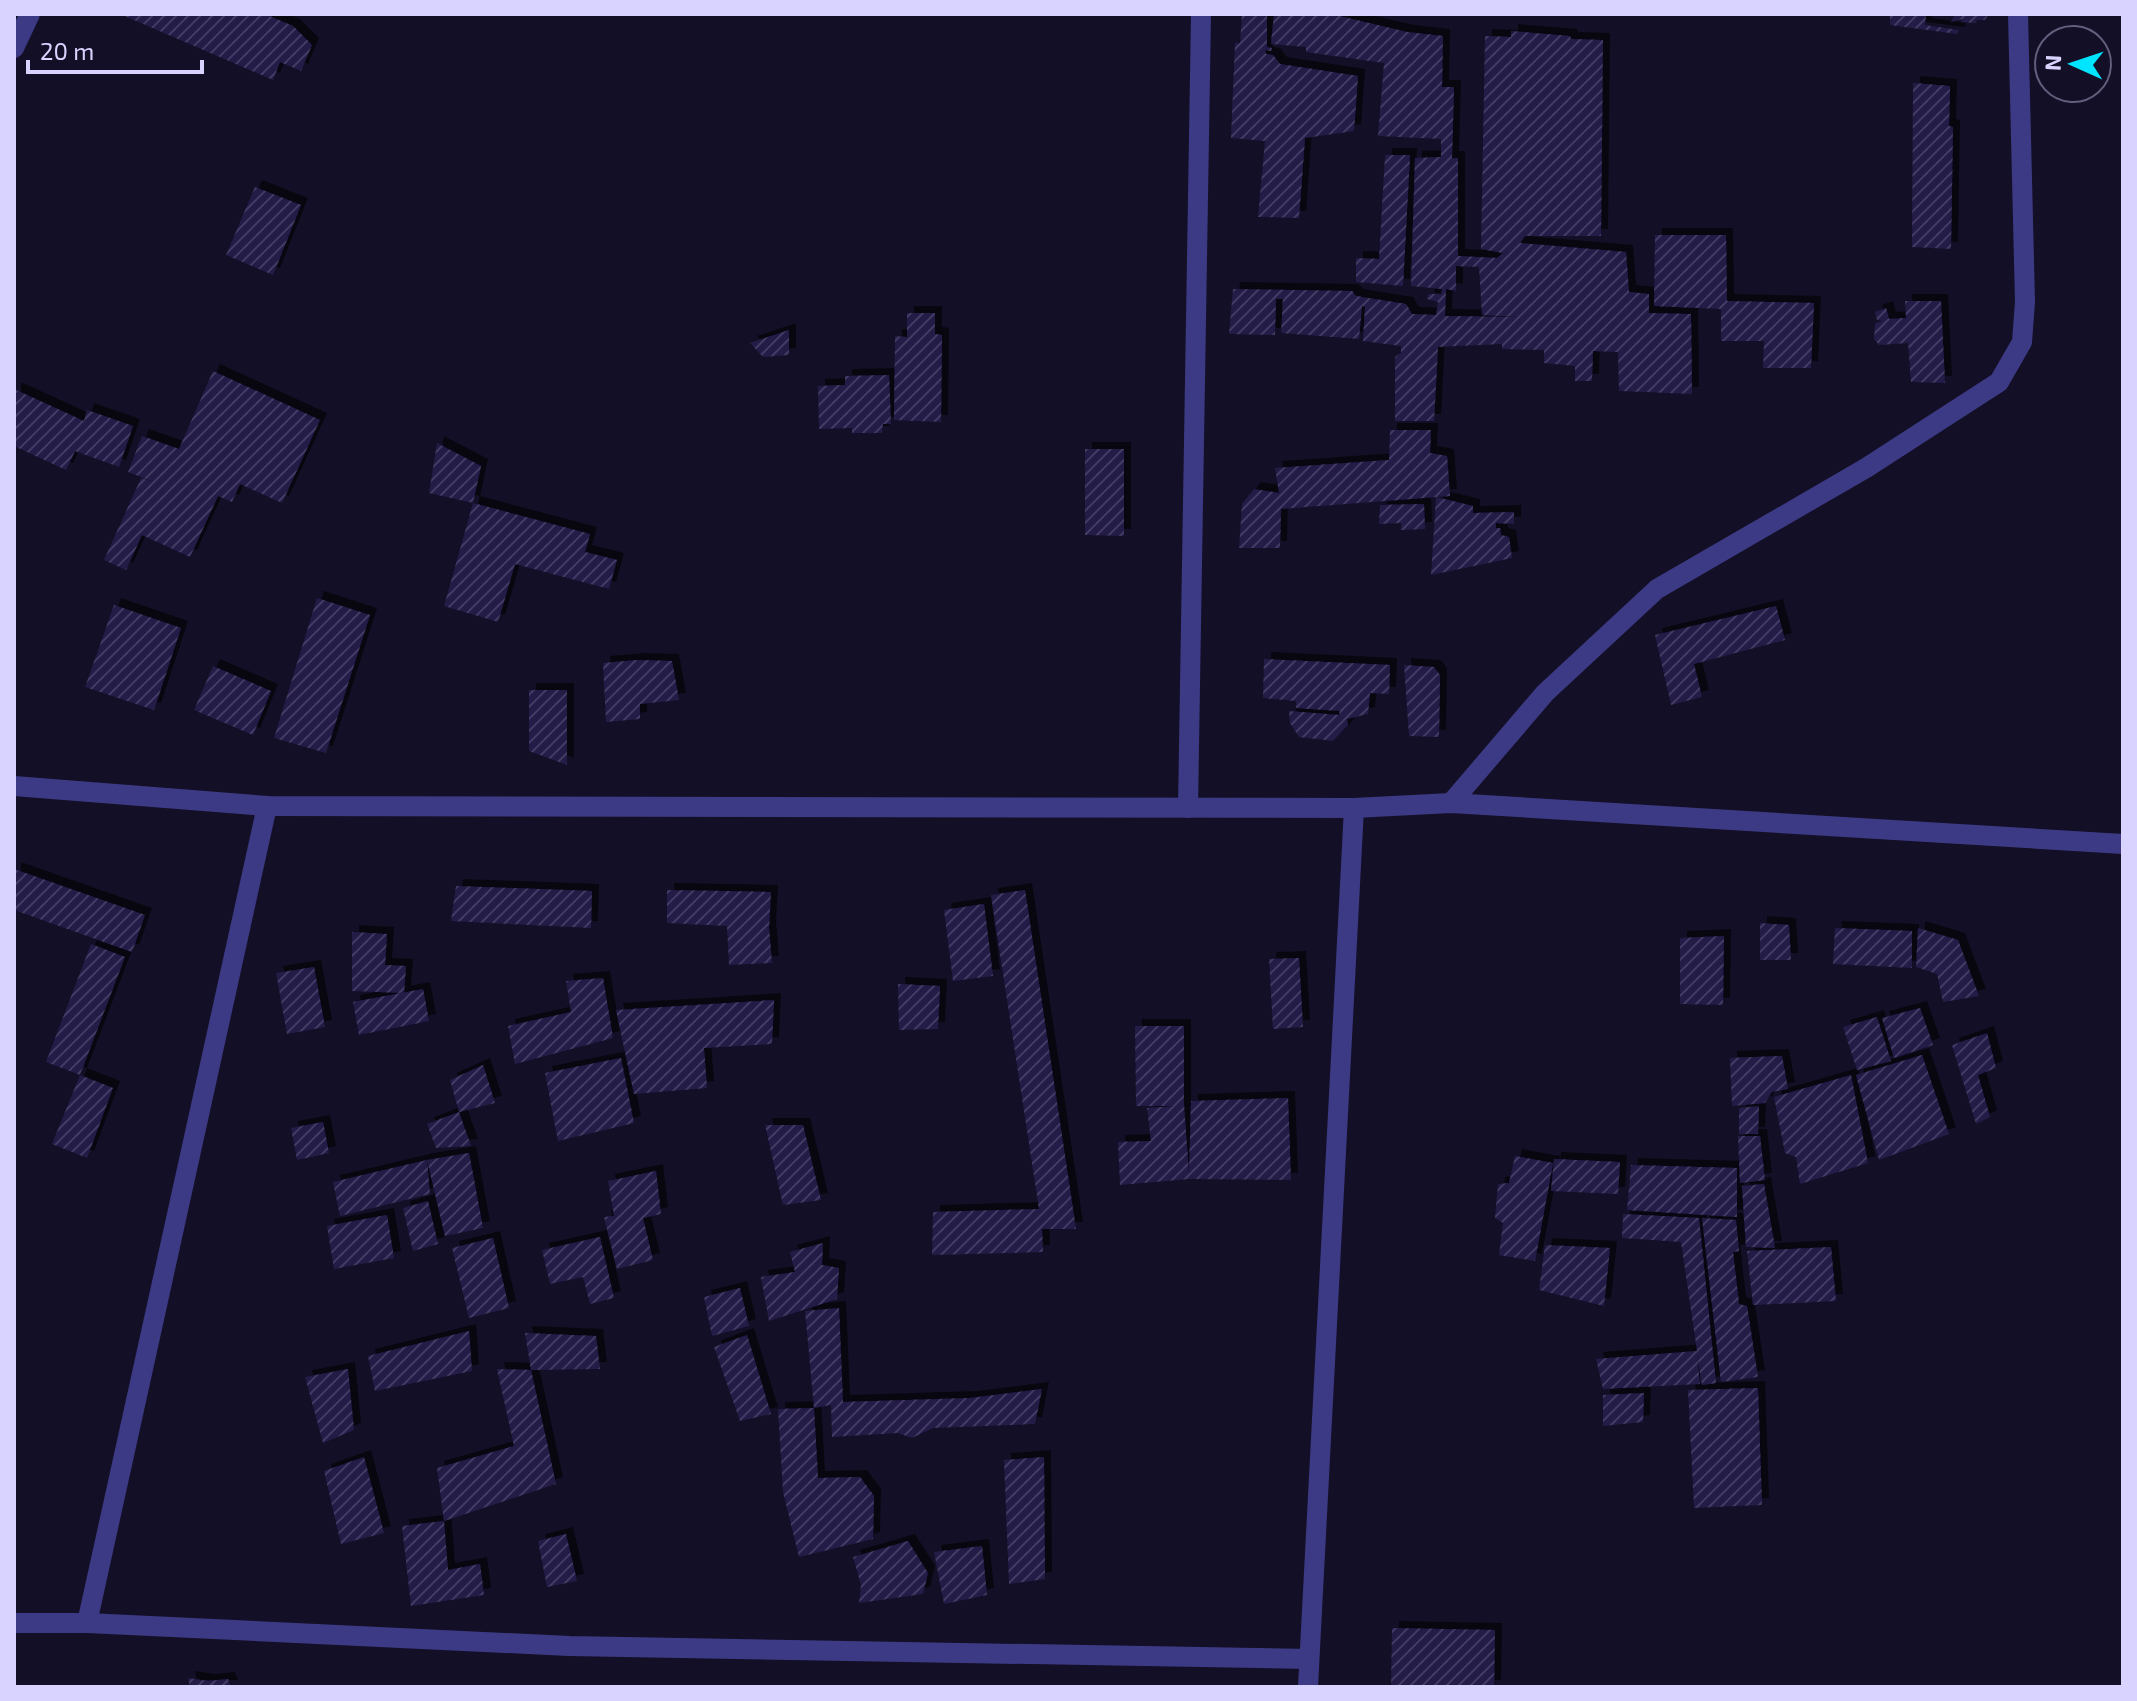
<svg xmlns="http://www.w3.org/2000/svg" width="2137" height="1701" viewBox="0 0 2137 1701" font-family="'Exo 2',sans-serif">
<defs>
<pattern id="building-hatch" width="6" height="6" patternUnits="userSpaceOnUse" patternTransform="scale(2)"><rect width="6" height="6" fill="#241b47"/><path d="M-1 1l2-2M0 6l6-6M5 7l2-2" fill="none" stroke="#433b63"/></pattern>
<filter id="shadow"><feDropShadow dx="7" dy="-7" stdDeviation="0" flood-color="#0009"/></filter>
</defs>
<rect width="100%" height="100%" fill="#130f26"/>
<!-- building -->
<g fill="url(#building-hatch)" fill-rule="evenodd" filter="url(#shadow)">
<path d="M 120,14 L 265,14 L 293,26 L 312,45 L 301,71 L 280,62 L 273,80 Z"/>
<path d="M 1242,14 L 1267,14 L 1267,47 L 1272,48 L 1271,51 L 1265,50 L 1266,54 L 1273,55 L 1280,64 L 1358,76 L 1354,131 L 1305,138 L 1299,218 L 1258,217 L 1265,141 L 1231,138 L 1235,43 L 1240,43 Z"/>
<path d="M 1274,14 L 1331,14 L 1407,32 L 1443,36 L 1442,87 L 1454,87 L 1452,158 L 1458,158 L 1458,256 L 1497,258 L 1503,253 L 1481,249 L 1485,36 L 1511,37 L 1511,31 L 1570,36 L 1571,39 L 1603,40 L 1601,236 L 1525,236 L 1520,243 L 1626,252 L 1629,292 L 1649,294 L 1649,313 L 1691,314 L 1692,394 L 1619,391 L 1618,352 L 1593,351 L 1592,381 L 1575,381 L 1575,366 L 1544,363 L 1544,350 L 1502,349 L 1502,344 L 1438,347 L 1434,421 L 1395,421 L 1395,357 L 1401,353 L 1401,346 L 1363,341 L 1365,307 L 1362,306 L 1359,339 L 1281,333 L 1283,299 L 1276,299 L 1275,335 L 1229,334 L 1233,289 L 1352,291 L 1356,296 L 1406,304 L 1412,314 L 1436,315 L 1438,302 L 1427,299 L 1428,294 L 1441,294 L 1442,289 L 1411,286 L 1415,158 L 1441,157 L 1441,139 L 1378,136 L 1384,63 L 1306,52 L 1306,47 L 1271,44 ZM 1456,266 L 1479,267 L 1482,315 L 1519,317 L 1445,316 L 1446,289 L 1456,291 Z"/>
<path d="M 1890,14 L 1926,14 L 1925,25 L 1959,30 L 1957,34 L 1890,25 Z"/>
<path d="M 1955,14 L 1989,14 L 1985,20 L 1977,20 L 1976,23 L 1961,22 L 1962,19 L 1951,22 Z"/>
<path d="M 1913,83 L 1950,86 L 1949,126 L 1953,127 L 1951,249 L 1912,247 Z"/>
<path d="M 1385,155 L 1410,155 L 1403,286 L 1356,282 L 1356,258 L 1379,259 Z"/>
<path d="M 255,187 L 301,205 L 273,275 L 226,255 Z"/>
<path d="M 1655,235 L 1726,235 L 1727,301 L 1814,303 L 1811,368 L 1763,368 L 1764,341 L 1721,341 L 1721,309 L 1654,306 Z"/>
<path d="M 1905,301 L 1941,301 L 1945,383 L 1911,382 L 1908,343 L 1879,345 L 1874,339 L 1875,323 L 1883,321 L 1877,320 L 1875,312 L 1886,308 L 1889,319 L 1906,318 Z"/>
<path d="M 907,313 L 935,313 L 935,334 L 942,335 L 941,422 L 894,420 L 895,336 L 907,337 Z"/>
<path d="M 789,330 L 789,355 L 763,357 L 750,343 Z"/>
<path d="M 213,371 L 320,420 L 282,503 L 240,484 L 232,502 L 218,496 L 190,557 L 142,535 L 126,570 L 104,560 L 141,478 L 154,482 L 128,472 L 142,436 L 179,449 Z"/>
<path d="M 889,375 L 891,424 L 883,424 L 882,433 L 852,433 L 852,428 L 819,429 L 818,386 L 845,385 L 845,376 Z"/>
<path d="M 14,389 L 84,421 L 87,410 L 133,426 L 119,467 L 75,451 L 66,470 L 14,446 Z"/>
<path d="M 1390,430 L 1431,430 L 1430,453 L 1447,456 L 1450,496 L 1281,509 L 1280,548 L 1239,548 L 1242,504 L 1254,489 L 1279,493 L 1275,468 L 1389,460 Z"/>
<path d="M 437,443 L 481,466 L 473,503 L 429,493 Z"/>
<path d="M 1085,449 L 1124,449 L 1124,536 L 1085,535 Z"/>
<path d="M 1436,497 L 1473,506 L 1473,513 L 1514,512 L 1514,524 L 1496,523 L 1496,528 L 1500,528 L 1501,535 L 1509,537 L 1512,558 L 1431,575 Z"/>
<path d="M 473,503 L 590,534 L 585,552 L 617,560 L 609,589 L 515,564 L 498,622 L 444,606 Z"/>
<path d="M 1424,504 L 1425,529 L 1401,530 L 1401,523 L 1379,524 L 1380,505 Z"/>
<path d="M 317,598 L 370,615 L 326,753 L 274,738 Z"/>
<path d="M 114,605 L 181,628 L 154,710 L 85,687 Z"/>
<path d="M 1776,606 L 1785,640 L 1694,664 L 1702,697 L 1671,705 L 1655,635 Z"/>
<path d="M 1264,659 L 1390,665 L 1389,694 L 1370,693 L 1368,714 L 1347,719 L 1348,725 L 1333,741 L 1299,737 L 1290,723 L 1289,711 L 1339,715 L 1340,711 L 1296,708 L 1296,701 L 1263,698 Z"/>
<path d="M 637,660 L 672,661 L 679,700 L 640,704 L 640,719 L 606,722 L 603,663 Z"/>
<path d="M 1404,665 L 1434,667 L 1440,675 L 1439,737 L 1409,736 Z"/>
<path d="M 213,666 L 271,691 L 253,735 L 194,710 Z"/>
<path d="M 529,690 L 567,690 L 567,765 L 529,751 Z"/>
<path d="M 14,869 L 145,915 L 132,952 L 14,910 Z"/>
<path d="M 456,886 L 592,891 L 591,928 L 451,921 Z"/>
<path d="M 667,890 L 771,892 L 769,928 L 772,963 L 729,965 L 727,926 L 667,923 Z"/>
<path d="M 1025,890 L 1076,1229 L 1042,1229 L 1043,1252 L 932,1255 L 933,1212 L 1039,1209 L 991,895 Z"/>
<path d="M 984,904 L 993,976 L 953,981 L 944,910 Z"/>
<path d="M 1760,923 L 1789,925 L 1791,960 L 1760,960 Z"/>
<path d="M 1835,928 L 1912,931 L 1912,968 L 1833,964 Z"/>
<path d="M 1918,928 L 1958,940 L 1979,996 L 1943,1002 L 1937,974 L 1916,967 Z"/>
<path d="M 352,932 L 387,934 L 385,965 L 406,966 L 404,993 L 352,991 Z"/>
<path d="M 1724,936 L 1723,1005 L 1680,1004 L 1680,938 Z"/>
<path d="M 91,944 L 125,957 L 80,1075 L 46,1062 Z"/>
<path d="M 1299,958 L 1303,1027 L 1273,1029 L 1269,959 Z"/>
<path d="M 314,967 L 325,1027 L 287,1034 L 276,973 Z"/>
<path d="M 603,978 L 613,1038 L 515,1064 L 508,1026 L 571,1012 L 566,981 Z"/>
<path d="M 898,984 L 940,986 L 938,1029 L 899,1030 Z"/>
<path d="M 423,989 L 429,1021 L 359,1035 L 353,1002 Z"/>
<path d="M 774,1000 L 772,1044 L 704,1048 L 707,1088 L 634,1094 L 616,1010 Z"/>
<path d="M 1920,1008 L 1933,1045 L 1894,1058 L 1882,1018 Z"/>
<path d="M 1877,1017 L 1891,1061 L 1857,1070 L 1843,1027 Z"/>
<path d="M 1135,1026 L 1184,1026 L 1184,1105 L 1189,1174 L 1191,1101 L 1288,1098 L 1291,1180 L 1189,1179 L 1120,1185 L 1118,1142 L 1151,1141 L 1147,1108 L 1176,1106 L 1136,1106 Z"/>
<path d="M 1987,1033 L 1996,1068 L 1978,1075 L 1990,1117 L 1976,1124 L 1952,1045 Z"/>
<path d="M 1922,1055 L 1949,1134 L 1879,1160 L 1856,1075 Z"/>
<path d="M 1782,1056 L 1788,1089 L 1772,1092 L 1765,1103 L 1732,1106 L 1730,1058 Z"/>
<path d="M 621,1058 L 634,1123 L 558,1141 L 545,1073 Z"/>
<path d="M 483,1065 L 495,1103 L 459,1112 L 471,1146 L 436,1148 L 427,1124 L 459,1112 L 450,1080 Z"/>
<path d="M 80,1075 L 113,1088 L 87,1158 L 52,1144 Z"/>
<path d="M 1851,1075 L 1868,1163 L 1800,1184 L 1796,1157 L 1785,1153 L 1774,1097 Z"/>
<path d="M 1759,1106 L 1758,1134 L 1739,1134 L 1739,1108 Z"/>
<path d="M 323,1122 L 329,1153 L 297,1160 L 291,1128 Z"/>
<path d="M 765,1125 L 803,1125 L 821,1200 L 783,1205 Z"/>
<path d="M 1738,1136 L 1760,1136 L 1765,1180 L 1740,1183 Z"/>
<path d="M 469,1153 L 483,1228 L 445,1236 L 427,1160 Z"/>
<path d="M 1515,1156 L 1553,1163 L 1535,1261 L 1499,1255 L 1503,1223 L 1495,1218 L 1498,1184 L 1509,1183 Z"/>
<path d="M 1554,1159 L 1620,1162 L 1618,1194 L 1551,1191 Z"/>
<path d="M 427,1160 L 430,1194 L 340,1216 L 333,1182 Z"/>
<path d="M 1631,1165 L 1737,1168 L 1737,1217 L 1627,1210 Z"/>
<path d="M 656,1171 L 661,1214 L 643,1218 L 653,1260 L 617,1269 L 604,1217 L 614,1216 L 608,1181 Z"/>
<path d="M 1764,1184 L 1775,1248 L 1746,1247 L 1742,1186 Z"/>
<path d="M 428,1201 L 438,1244 L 413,1251 L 403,1208 Z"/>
<path d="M 1623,1214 L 1699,1218 L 1716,1383 L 1702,1385 L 1697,1355 L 1700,1384 L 1603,1389 L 1596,1359 L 1697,1351 L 1681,1242 L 1622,1238 Z"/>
<path d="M 387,1215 L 394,1258 L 334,1269 L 327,1226 Z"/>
<path d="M 1702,1218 L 1736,1220 L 1739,1251 L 1733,1252 L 1739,1304 L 1747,1306 L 1758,1377 L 1721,1382 Z"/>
<path d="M 600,1237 L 614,1298 L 590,1304 L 583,1277 L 550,1284 L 542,1250 Z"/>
<path d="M 493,1238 L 509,1308 L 469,1318 L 452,1248 Z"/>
<path d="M 823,1243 L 822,1265 L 839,1268 L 837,1299 L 769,1321 L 761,1277 L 795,1272 L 790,1252 Z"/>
<path d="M 1545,1245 L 1610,1248 L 1604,1306 L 1539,1290 Z"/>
<path d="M 1831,1247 L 1836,1301 L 1753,1305 L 1747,1251 Z"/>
<path d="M 740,1288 L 749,1326 L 712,1336 L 704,1297 Z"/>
<path d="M 839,1308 L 843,1402 L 970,1398 L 1042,1389 L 1035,1424 L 933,1428 L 912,1438 L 898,1433 L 832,1437 L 831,1405 L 814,1408 L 805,1311 Z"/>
<path d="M 469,1331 L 472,1371 L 375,1391 L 368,1356 Z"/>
<path d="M 525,1333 L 596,1336 L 600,1369 L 531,1370 L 556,1484 L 444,1521 L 437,1468 L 514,1446 L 497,1369 L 531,1370 Z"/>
<path d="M 747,1335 L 771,1414 L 740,1421 L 714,1347 Z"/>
<path d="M 348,1369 L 354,1430 L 323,1443 L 305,1377 Z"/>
<path d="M 1758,1388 L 1762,1505 L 1694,1508 L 1688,1390 Z"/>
<path d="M 1644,1393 L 1643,1422 L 1603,1426 L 1603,1395 Z"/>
<path d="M 814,1408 L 818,1478 L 860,1477 L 874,1496 L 873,1539 L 799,1557 L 783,1492 L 778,1409 Z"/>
<path d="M 364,1457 L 384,1533 L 341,1544 L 324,1471 Z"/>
<path d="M 1044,1457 L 1045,1579 L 1009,1584 L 1004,1460 Z"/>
<path d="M 444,1521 L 448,1570 L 480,1564 L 484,1595 L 411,1606 L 402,1526 Z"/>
<path d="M 566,1534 L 577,1581 L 547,1587 L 538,1541 Z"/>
<path d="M 908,1541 L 928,1573 L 923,1594 L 859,1603 L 861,1585 L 853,1557 Z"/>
<path d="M 982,1546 L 987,1595 L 944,1604 L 934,1552 Z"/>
<path d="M 1392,1628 L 1495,1630 L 1494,1687 L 1391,1687 Z"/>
<path d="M 188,1678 L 208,1681 L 228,1679 L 231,1687 L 190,1687 Z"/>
</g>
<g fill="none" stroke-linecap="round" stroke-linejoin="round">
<!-- minor -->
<g stroke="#3d3a85" stroke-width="20">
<path d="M 14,48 L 30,14"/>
<path d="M 14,786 L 267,806 L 1354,808 L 1451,803 L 2123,844"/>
<path d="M 1451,803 L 1545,693 L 1657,589 L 1866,468 L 1999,382 L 2022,342 L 2025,302 L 2018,14"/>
<path d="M 1188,808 L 1201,14"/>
<path d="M 14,1623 L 87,1623 L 569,1646 L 1309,1659"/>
<path d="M 87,1623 L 267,806"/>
<path d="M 1308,1687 L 1354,808"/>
</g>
</g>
<!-- border -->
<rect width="2137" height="1701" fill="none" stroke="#d9d4ff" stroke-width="32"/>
<!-- north arrow -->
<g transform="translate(2073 64) rotate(273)"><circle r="38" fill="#130f26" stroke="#625e7d" stroke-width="2"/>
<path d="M0-6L14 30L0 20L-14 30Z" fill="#00e5ff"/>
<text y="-12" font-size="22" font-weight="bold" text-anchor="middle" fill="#d9d4ff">N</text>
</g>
<!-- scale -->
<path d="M28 60v12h174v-12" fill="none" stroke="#d9d4ff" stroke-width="4"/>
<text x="40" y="60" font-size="24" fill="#d9d4ff" stroke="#130f26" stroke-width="6" paint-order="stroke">20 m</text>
</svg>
